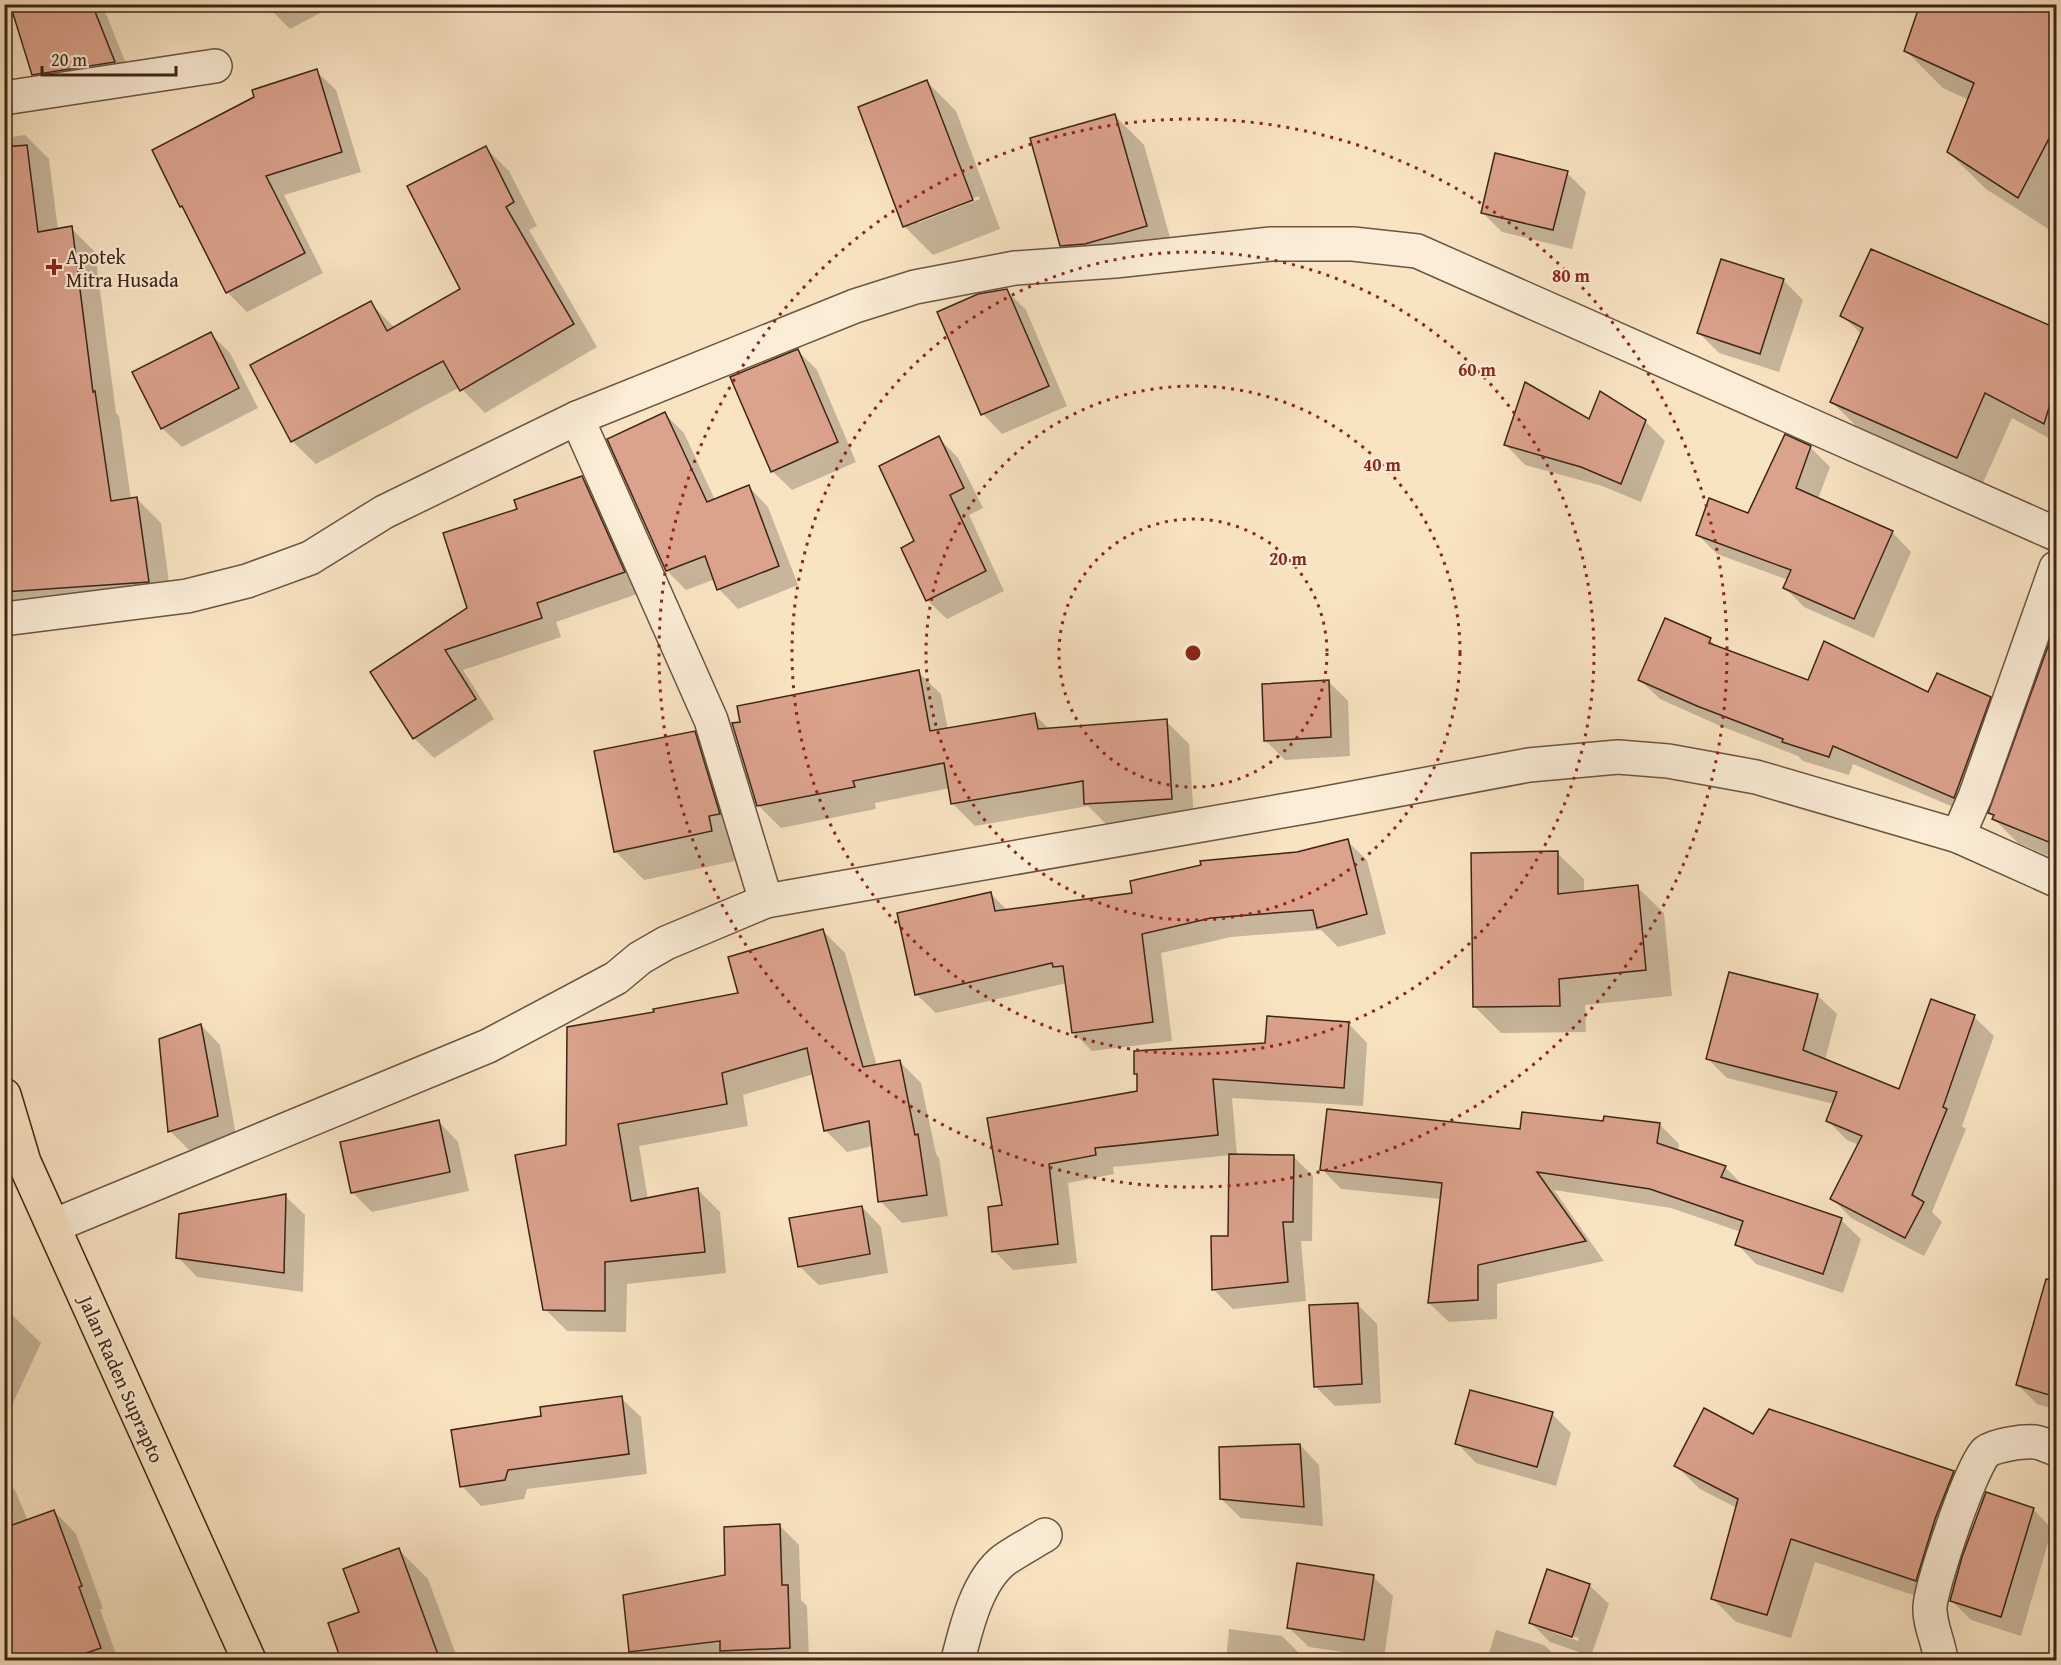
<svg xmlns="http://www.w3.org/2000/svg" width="2061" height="1665" viewBox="0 0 2061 1665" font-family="'Gentium Book Plus',serif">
<rect width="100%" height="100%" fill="#f9e4c2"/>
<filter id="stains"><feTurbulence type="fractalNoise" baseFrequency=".00333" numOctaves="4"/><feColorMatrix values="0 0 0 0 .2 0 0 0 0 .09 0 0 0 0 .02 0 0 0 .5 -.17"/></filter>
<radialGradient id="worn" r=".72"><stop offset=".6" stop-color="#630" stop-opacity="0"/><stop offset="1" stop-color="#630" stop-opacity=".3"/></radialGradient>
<!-- shadow -->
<g fill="#0003" fill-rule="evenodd">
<path d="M 12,4 L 102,4 L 133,81 L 53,94 L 33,74 Z"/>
<path d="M 268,4 L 337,4 L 290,29 L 270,9 Z"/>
<path d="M 1922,4 L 2056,4 L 2056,234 L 1986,189 L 1948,152 L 1969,100 L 1943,88 L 1906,51 Z"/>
<path d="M 316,71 L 336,90 L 361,172 L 284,195 L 323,273 L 247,312 L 227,292 L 187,212 L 181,206 Z"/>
<path d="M 927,82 L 956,111 L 1000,229 L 933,255 L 904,226 ZM 979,196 L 980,199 L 918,223 L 918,219 Z"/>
<path d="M 1115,116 L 1144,145 L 1175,255 L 1090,274 L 1061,245 Z"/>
<path d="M 25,135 L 49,159 L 58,230 L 71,228 L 95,252 L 116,413 L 119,416 L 131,499 L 137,499 L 161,523 L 172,605 L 21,616 L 4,600 L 4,138 Z"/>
<path d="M 486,148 L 509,171 L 537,226 L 529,230 L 597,347 L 485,413 L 460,387 L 316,464 L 292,441 L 370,303 L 395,328 L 461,290 Z"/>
<path d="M 1567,173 L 1586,192 L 1572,249 L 1502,232 L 1482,212 Z"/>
<path d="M 1872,251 L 2056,330 L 2056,442 L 2012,418 L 1983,483 L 1858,428 L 1832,402 L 1862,335 L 1842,315 Z"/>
<path d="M 1783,280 L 1803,300 L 1779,372 L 1719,353 L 1699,333 Z"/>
<path d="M 1006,290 L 1026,310 L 1067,406 L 1002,434 L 983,414 L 939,313 Z"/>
<path d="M 211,334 L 230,353 L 258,408 L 182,447 L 162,428 Z"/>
<path d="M 798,351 L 817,370 L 856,462 L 792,490 L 772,471 Z"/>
<path d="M 664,413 L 684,433 L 715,500 L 749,487 L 768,507 L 798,585 L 738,609 L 719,589 L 715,579 L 686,590 L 667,571 Z"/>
<path d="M 1590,421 L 1645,421 L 1665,441 L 1641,502 L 1602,486 L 1525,465 L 1506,445 Z"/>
<path d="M 939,438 L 958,458 L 983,508 L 969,515 L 1004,591 L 947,619 L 927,600 L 916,542 Z"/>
<path d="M 1810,447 L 1830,467 L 1818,499 L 1892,532 L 1911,552 L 1874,638 L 1804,607 L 1785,588 L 1788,580 L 1717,554 L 1697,534 L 1749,515 Z"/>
<path d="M 582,478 L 602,498 L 643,592 L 556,622 L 561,637 L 463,670 L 494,719 L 434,758 L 414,738 L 372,672 L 469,609 L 519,510 Z"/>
<path d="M 1710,640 L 1718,648 L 1809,682 L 1990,698 L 2009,718 L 1974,816 L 1853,764 L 1849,775 L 1803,761 L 1798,756 L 1718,725 L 1660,699 L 1640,680 Z"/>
<path d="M 2050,646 L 2056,649 L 2056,859 L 2018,843 L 1994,819 L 1995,817 L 1990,813 Z"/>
<path d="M 918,672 L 941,694 L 948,730 L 1034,714 L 1049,729 L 1166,721 L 1189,744 L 1194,821 L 1108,826 L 1088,806 L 975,826 L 952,803 L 950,788 L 875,803 L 876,809 L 781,828 L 758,805 Z"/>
<path d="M 1328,681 L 1348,701 L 1350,756 L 1285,760 L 1266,741 Z"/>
<path d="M 694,732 L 723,761 L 740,860 L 644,880 L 615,851 Z"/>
<path d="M 1347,841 L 1367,860 L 1386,934 L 1338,947 L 1321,930 L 1231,937 L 1161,953 L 1172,1041 L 1092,1051 L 1073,1032 L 1067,983 L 936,1013 L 916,994 L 990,893 L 1008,911 L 1134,895 Z"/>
<path d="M 1557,853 L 1584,879 L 1584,892 L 1637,887 L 1664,913 L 1672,996 L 1585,1005 L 1586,1032 L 1501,1033 L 1474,1006 Z"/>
<path d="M 823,931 L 845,953 L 877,1066 L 899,1061 L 921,1083 L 936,1154 L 939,1158 L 948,1216 L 902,1223 L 880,1201 L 873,1146 L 847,1152 L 825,1130 L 814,1074 L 743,1095 L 748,1126 L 639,1146 L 648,1199 L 698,1190 L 720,1212 L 726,1273 L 627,1284 L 626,1332 L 567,1331 L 545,1309 L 567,1147 L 656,1013 L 740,994 Z"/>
<path d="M 1817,995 L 1837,1014 L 1825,1060 L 1899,1091 L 1974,1017 L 1994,1036 L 1962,1126 L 1966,1129 L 1932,1212 L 1942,1222 L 1924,1256 L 1851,1218 L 1832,1198 L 1859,1145 L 1847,1140 L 1827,1120 L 1834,1104 L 1727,1078 L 1708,1059 Z"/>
<path d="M 1348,1023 L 1367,1043 L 1363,1106 L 1232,1098 L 1237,1155 L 1293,1156 L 1313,1176 L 1312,1241 L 1301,1241 L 1306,1301 L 1233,1309 L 1214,1290 L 1229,1238 L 1231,1155 L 1113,1167 L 1114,1174 L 1068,1183 L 1077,1263 L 1013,1270 L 994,1251 L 1003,1207 L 988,1119 L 1139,1092 L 1139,1077 L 1135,1073 L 1267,1044 Z"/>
<path d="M 201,1025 L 220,1045 L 236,1136 L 189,1150 L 170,1131 Z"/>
<path d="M 439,1122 L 458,1142 L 469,1191 L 372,1212 L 353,1193 Z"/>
<path d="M 1604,1123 L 1659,1124 L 1679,1144 L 1678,1151 L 1725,1167 L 1744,1186 L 1841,1220 L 1861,1239 L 1843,1293 L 1756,1264 L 1737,1244 L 1741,1232 L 1671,1208 L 1554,1190 L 1604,1261 L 1497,1284 L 1497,1319 L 1449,1322 L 1429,1303 L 1442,1199 L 1341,1189 L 1322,1169 L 1521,1131 Z"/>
<path d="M 285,1196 L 305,1215 L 303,1292 L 197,1277 L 178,1257 Z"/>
<path d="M 862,1207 L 881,1227 L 888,1273 L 819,1285 L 799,1266 Z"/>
<path d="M 1357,1304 L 1377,1324 L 1381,1403 L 1335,1406 L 1315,1386 Z"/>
<path d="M 4,1311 L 10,1313 L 41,1343 L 4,1422 Z"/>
<path d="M 2031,1337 L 2056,1344 L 2056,1410 L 2037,1404 L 2018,1385 Z"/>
<path d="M 621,1398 L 641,1417 L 647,1474 L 527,1489 L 524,1499 L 481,1506 L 462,1486 L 543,1417 Z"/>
<path d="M 1552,1414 L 1571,1433 L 1556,1486 L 1476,1463 L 1457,1443 Z"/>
<path d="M 1753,1436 L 1953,1472 L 1977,1496 L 1940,1604 L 1815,1562 L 1791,1638 L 1736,1622 L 1713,1599 L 1737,1508 L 1700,1489 L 1676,1466 Z"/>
<path d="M 1300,1445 L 1319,1465 L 1323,1526 L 1241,1518 L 1221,1499 Z"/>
<path d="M 4,1480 L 15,1490 L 28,1521 L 54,1511 L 76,1534 L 103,1609 L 100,1609 L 118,1660 L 4,1660 Z"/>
<path d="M 2033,1509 L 2052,1529 L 2021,1636 L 1971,1620 L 1952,1601 Z"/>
<path d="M 780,1526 L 799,1545 L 801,1600 L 807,1606 L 809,1660 L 639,1660 L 630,1652 L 727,1576 Z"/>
<path d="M 399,1550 L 428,1579 L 458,1660 L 343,1660 L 330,1624 L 361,1613 Z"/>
<path d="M 1373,1577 L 1393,1596 L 1384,1658 L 1309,1647 L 1289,1628 Z"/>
<path d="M 1589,1585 L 1609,1604 L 1591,1656 L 1550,1642 L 1530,1622 ZM 1552,1629 L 1579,1638 L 1578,1641 L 1552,1632 Z"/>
<path d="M 1229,1629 L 1282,1636 L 1302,1656 L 1302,1660 L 1226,1660 Z"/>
<path d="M 1496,1630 L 1544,1645 L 1560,1660 L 1487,1660 Z"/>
<path d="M 2014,1653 L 2028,1660 L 2011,1660 Z"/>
</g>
<!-- building -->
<g fill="#dba28c" stroke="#3c2516" stroke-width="1.5">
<path d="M 10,4 L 92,4 L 115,62 L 32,75 Z"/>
<path d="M 1920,4 L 2056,4 L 2056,125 L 2018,198 L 1947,152 L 1974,83 L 1904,51 Z"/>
<path d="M 317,69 L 342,152 L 266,176 L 305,253 L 226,293 L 182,206 L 180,207 L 152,150 L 254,97 L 252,90 Z"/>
<path d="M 927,80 L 973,200 L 903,227 L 858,107 Z"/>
<path d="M 1115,114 L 1147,226 L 1085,244 L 1060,246 L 1030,138 Z"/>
<path d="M 27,145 L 38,232 L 72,226 L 93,392 L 95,391 L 111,501 L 137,497 L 149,582 L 4,592 L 4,147 Z"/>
<path d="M 486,146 L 514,202 L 506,207 L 574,324 L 460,391 L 443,361 L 291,442 L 250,365 L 371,301 L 387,331 L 460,289 L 407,186 Z"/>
<path d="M 1495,153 L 1568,171 L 1553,230 L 1481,213 Z"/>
<path d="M 1871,249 L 2056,328 L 2056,385 L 2044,424 L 1985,393 L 1957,458 L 1830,402 L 1863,328 L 1840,316 Z"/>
<path d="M 1721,259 L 1784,279 L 1760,354 L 1697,333 Z"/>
<path d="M 1007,289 L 1049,386 L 981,415 L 937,312 L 978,294 Z"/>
<path d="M 211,332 L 239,388 L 161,429 L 132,372 Z"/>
<path d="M 798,349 L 838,442 L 771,472 L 730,377 Z"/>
<path d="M 1525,382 L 1589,419 L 1600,391 L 1646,420 L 1621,484 L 1581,467 L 1504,445 Z"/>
<path d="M 665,412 L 707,502 L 749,485 L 779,566 L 717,590 L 705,556 L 666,571 L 607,439 Z"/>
<path d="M 1785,434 L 1811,446 L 1796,488 L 1893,531 L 1854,619 L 1783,588 L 1791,570 L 1696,535 L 1709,498 L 1748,513 Z"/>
<path d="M 939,436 L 964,488 L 950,495 L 986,571 L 926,601 L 901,548 L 914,541 L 879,466 Z"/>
<path d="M 582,476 L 625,572 L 537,603 L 542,618 L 445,650 L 476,699 L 413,739 L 370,672 L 467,608 L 443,533 L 517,509 L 514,500 Z"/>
<path d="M 1665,618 L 1711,638 L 1709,643 L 1808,680 L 1824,641 L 1928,692 L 1937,673 L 1991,697 L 1954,798 L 1833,746 L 1829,757 L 1782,742 L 1783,739 L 1697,706 L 1638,680 Z"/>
<path d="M 2056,628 L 2056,845 L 1992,819 L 1994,815 L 1988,813 L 2047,649 Z"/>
<path d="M 919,670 L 930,731 L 1035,713 L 1038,729 L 1167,719 L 1172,799 L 1084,804 L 1083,781 L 951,804 L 944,763 L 853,781 L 855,787 L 757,806 L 732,723 L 740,722 L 737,706 Z"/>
<path d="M 1329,680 L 1331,737 L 1264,741 L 1262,684 Z"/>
<path d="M 695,731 L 720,814 L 709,816 L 712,831 L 614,852 L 594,751 Z"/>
<path d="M 1348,839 L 1367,914 L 1317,928 L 1313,910 L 1211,918 L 1142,934 L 1153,1022 L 1072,1033 L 1063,966 L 1053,967 L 1052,963 L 915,995 L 897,913 L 991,892 L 995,911 L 1132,893 L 1130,881 L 1201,865 L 1200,861 L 1297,852 Z"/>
<path d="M 1558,851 L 1558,894 L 1638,885 L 1646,970 L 1559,979 L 1560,1006 L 1473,1007 L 1471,853 Z"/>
<path d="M 823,929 L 863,1067 L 900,1060 L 915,1135 L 918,1134 L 927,1195 L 878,1202 L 869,1121 L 824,1131 L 807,1048 L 722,1073 L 727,1104 L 618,1124 L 631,1201 L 698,1188 L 705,1252 L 605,1262 L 605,1311 L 543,1310 L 515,1155 L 566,1145 L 567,1027 L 654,1012 L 653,1009 L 738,993 L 728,957 Z"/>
<path d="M 1729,972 L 1818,994 L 1803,1050 L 1899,1089 L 1931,999 L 1975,1015 L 1943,1107 L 1947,1109 L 1912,1195 L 1924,1202 L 1905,1238 L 1830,1199 L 1862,1136 L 1826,1121 L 1837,1092 L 1706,1059 Z"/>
<path d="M 1267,1016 L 1349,1022 L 1344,1088 L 1213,1079 L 1218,1135 L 1095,1148 L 1096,1155 L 1049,1164 L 1058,1244 L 992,1252 L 988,1207 L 1002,1205 L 987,1118 L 1137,1091 L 1137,1074 L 1134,1074 L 1134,1051 L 1265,1043 Z"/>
<path d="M 201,1024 L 218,1116 L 168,1132 L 159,1039 Z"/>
<path d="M 1327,1109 L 1520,1129 L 1522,1112 L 1603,1121 L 1604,1116 L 1660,1123 L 1657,1143 L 1726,1166 L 1721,1177 L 1842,1218 L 1823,1274 L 1735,1245 L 1743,1221 L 1650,1189 L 1537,1172 L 1586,1241 L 1478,1265 L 1478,1300 L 1428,1303 L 1442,1183 L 1320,1170 Z"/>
<path d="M 439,1120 L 450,1172 L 351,1193 L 340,1142 Z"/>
<path d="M 1229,1154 L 1294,1155 L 1293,1222 L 1283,1222 L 1288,1282 L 1212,1290 L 1211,1236 L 1228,1236 Z"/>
<path d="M 286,1194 L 284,1273 L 176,1258 L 179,1214 Z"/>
<path d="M 862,1206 L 870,1254 L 798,1267 L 789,1218 Z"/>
<path d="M 2046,1279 L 2056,1281 L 2056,1397 L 2016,1385 Z"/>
<path d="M 1358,1303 L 1362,1384 L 1314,1387 L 1309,1305 Z"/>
<path d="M 1470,1390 L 1553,1412 L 1537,1467 L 1455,1444 Z"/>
<path d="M 622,1396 L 629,1454 L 508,1470 L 505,1480 L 460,1487 L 451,1430 L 541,1416 L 540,1407 Z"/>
<path d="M 1704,1408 L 1753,1434 L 1769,1409 L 1954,1471 L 1935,1519 L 1916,1581 L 1791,1539 L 1767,1615 L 1711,1599 L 1738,1499 L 1674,1466 Z"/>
<path d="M 1300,1444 L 1304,1507 L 1220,1499 L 1219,1447 Z"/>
<path d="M 1986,1492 L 2034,1508 L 2001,1617 L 1950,1601 L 1962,1557 Z"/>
<path d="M 54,1510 L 82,1586 L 79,1587 L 101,1648 L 66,1660 L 4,1660 L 4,1528 Z"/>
<path d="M 780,1524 L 782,1585 L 788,1585 L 790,1648 L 720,1651 L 720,1641 L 629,1652 L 623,1595 L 725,1575 L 724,1527 Z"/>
<path d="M 399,1548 L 440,1660 L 341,1660 L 328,1623 L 359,1612 L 343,1569 Z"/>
<path d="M 1297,1563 L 1374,1575 L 1364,1640 L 1287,1628 Z"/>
<path d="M 1547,1569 L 1590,1584 L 1572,1637 L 1529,1623 Z"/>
</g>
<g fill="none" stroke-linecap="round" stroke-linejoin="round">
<defs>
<g id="street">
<path d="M 4,98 L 215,66"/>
<path d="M 4,619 L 187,596 L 247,581 L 310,558 L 384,512 L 577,418"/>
<path d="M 1958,836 L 1975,797 L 2056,568"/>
<path d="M 766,901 L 711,720 L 577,418 L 855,306 L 915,287 L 1015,268 L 1115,261 L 1271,244 L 1353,244 L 1417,251 L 2056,534"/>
<path d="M 53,1226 L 488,1046 L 616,978 L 640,958 L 666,943 L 766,901 L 1316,805 L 1529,765 L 1618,757 L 1668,761 L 1756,777 L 1958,836 L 2056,880"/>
<path d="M 958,1660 C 966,1628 977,1581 1004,1560 C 1017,1551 1032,1543 1045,1535"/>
<path d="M 1941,1660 C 1939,1643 1929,1624 1930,1607 C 1931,1586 1972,1463 1986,1452 C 1995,1445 2023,1441 2035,1442 C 2042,1443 2050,1447 2056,1449"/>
</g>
<path id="highway" d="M 4,1095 L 24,1162 L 249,1660"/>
</defs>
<!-- street casing -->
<use href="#street" stroke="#6b5541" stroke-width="36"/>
<!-- highway casing -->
<use href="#highway" stroke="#3c2516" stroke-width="36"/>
<!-- street -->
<use href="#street" stroke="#fbedd7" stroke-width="33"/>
<!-- highway -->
<use href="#highway" stroke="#f9e4c2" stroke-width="33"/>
</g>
<!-- distance rings -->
<g fill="none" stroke="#8f2418" stroke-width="3" stroke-dasharray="3 6">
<circle cx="1193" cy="653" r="134"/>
<circle cx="1193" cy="653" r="267"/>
<circle cx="1193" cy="653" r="401"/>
<circle cx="1193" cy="653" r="534"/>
</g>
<!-- markers -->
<path fill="#8f2418" stroke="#fbedd7" stroke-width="2" d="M51 258h6v6h6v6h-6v6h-6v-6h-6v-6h6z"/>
<g text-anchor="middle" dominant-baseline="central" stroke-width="4.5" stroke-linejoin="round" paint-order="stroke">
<!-- poi labels -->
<g font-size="20" fill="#3c2516" stroke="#fbedd7" text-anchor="start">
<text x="66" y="256">Apotek<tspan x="66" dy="23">Mitra Husada</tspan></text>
</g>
<!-- street labels -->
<g font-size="20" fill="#3c2516" stroke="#fbedd7">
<text transform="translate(122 1379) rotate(66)">Jalan Raden Suprapto</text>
</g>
</g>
<circle cx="1193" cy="653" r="9" fill="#8f2418" stroke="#fbedd7" stroke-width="3"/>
<g font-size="18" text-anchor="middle" font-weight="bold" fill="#8f2418" stroke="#fbedd7" stroke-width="4.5" stroke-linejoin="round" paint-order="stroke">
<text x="1571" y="282">80 m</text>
<text x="1477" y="376">60 m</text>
<text x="1382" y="471">40 m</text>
<text x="1288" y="565">20 m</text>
</g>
<!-- margin -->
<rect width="2061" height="1665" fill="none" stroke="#f9e4c2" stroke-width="24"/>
<rect x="6" y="6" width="2049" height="1653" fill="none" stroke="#3c2516" stroke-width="3"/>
<rect x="12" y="12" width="2037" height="1641" fill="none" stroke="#3c2516" stroke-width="1.5"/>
<!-- scale -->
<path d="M42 66v9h134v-9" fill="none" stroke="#3c2516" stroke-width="3"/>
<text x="51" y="66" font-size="18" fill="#3c2516" stroke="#fbedd7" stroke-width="4.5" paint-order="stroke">20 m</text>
<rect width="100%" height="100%" filter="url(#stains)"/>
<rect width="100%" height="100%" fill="url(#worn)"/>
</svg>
